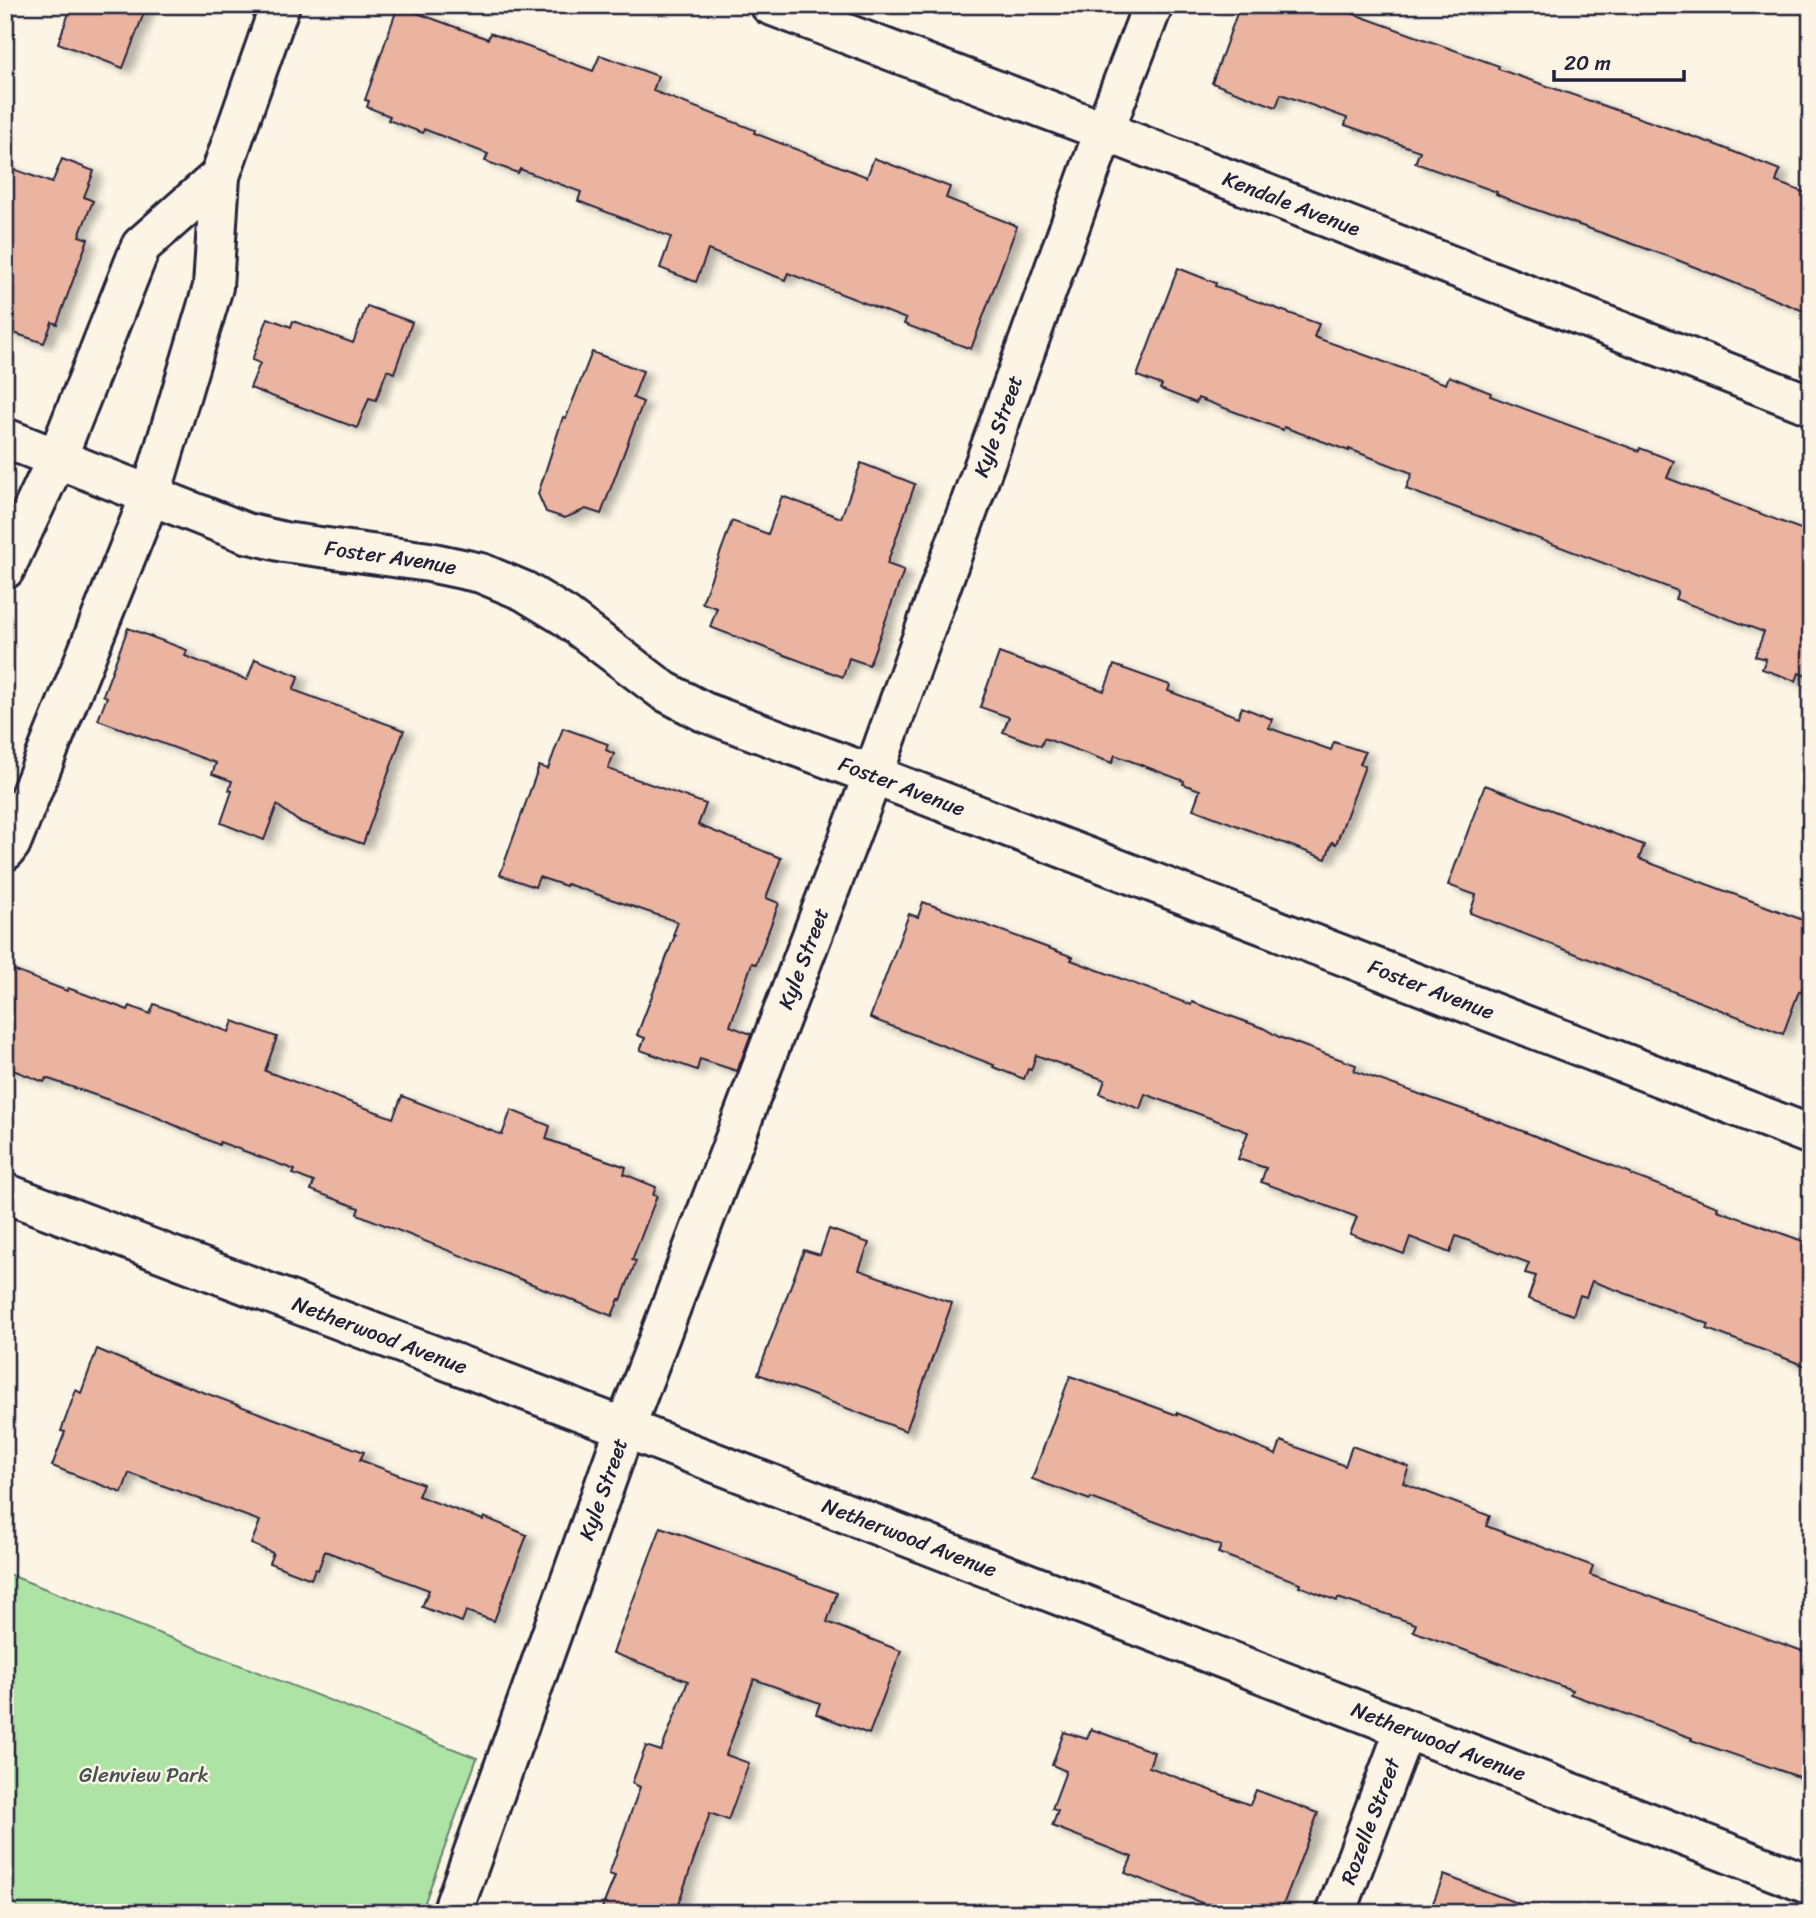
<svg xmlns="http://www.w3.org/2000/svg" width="1816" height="1918" viewBox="0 0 1816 1918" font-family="Sriracha,sans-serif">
<defs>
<filter id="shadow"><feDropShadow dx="8" dy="4.5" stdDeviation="3.5" flood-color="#0004"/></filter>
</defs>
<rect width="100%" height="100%" fill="#fcf5e5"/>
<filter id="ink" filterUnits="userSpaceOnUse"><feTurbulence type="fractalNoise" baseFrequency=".0143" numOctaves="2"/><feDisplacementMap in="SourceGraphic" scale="14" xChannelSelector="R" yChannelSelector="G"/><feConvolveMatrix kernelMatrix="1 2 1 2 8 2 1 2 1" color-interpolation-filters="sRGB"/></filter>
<g filter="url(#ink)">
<!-- green -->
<path fill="#ade3a5" stroke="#688270" stroke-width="2" d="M 5,1573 L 477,1758 L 421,1913 L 5,1913 Z"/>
<!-- building -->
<g fill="#ebb4a1" stroke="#22223b" stroke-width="2" filter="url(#shadow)">
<path d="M 72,5 L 147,5 L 123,68 L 58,43 Z"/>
<path d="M 1240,5 L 1329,5 L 1499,66 L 1498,69 L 1714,144 L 1780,170 L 1776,182 L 1811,195 L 1811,314 L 1670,257 L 1514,202 L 1496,194 L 1497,192 L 1415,163 L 1420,151 L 1345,125 L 1347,118 L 1281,94 L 1276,107 L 1212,83 Z"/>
<path d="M 398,6 L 488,39 L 490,33 L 593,71 L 600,55 L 658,76 L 653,91 L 755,130 L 754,133 L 867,177 L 874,158 L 950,187 L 946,198 L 1017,226 L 971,349 L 904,324 L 906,319 L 788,273 L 785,280 L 708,250 L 696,282 L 660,268 L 671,237 L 578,201 L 581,192 L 520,169 L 518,173 L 485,161 L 488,154 L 424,129 L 423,133 L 388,120 L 390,116 L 367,107 L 369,101 L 365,100 Z"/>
<path d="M 62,159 L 94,171 L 84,197 L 93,201 L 79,236 L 88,239 L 57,324 L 52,322 L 44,343 L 5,330 L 5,166 L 52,183 Z"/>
<path d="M 1178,268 L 1216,283 L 1215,286 L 1319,324 L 1314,337 L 1446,384 L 1449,376 L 1491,393 L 1490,396 L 1639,451 L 1640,448 L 1674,461 L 1667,478 L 1811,533 L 1811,678 L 1799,673 L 1796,681 L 1762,669 L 1766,659 L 1755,656 L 1764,632 L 1675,599 L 1678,591 L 1406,489 L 1412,473 L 1349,449 L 1349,451 L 1284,427 L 1283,430 L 1198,398 L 1196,403 L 1160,389 L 1162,385 L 1137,376 Z"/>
<path d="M 367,306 L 412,322 L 394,373 L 387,370 L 376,400 L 369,398 L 357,428 L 250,388 L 260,363 L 252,360 L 268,318 L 291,327 L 293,321 L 353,343 Z"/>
<path d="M 592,352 L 643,371 L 633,398 L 643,402 L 601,514 L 586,509 L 565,518 L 546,512 L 538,494 L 563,417 L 566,418 Z"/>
<path d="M 861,463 L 915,484 L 887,564 L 904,570 L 869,665 L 849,658 L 843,677 L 710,627 L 717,608 L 702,603 L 732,521 L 768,534 L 782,496 L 841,518 Z"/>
<path d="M 128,628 L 187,650 L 185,656 L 247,680 L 255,659 L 299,676 L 293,690 L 404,730 L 363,844 L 298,821 L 277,805 L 264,840 L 221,823 L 232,791 L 229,790 L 232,781 L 212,774 L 216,763 L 98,720 L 107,697 L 103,695 Z"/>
<path d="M 999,653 L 1104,691 L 1114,665 L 1170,685 L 1168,691 L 1238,717 L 1242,707 L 1272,719 L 1269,728 L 1331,750 L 1334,742 L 1365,752 L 1360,764 L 1365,766 L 1336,844 L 1332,842 L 1326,859 L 1193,809 L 1200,790 L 1183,784 L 1184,781 L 1115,755 L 1112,763 L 1044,738 L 1041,746 L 1003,732 L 1009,717 L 980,707 Z"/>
<path d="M 563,728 L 608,744 L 606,750 L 614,754 L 608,769 L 706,804 L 698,825 L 781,858 L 766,898 L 779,903 L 756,964 L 752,963 L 730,1026 L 751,1034 L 737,1071 L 700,1059 L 697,1070 L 640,1050 L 645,1038 L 637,1035 L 675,935 L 673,935 L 678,922 L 567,884 L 566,886 L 539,877 L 535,887 L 500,875 L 539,766 L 548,769 Z"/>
<path d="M 1485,785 L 1644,845 L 1639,859 L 1811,923 L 1811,966 L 1801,992 L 1799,991 L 1783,1034 L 1470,913 L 1476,895 L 1448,885 Z"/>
<path d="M 923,902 L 1073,957 L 1071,960 L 1191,1005 L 1192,1002 L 1263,1028 L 1279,1037 L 1356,1065 L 1354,1071 L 1499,1122 L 1631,1173 L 1631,1175 L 1718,1207 L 1717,1210 L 1811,1244 L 1811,1368 L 1707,1329 L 1709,1324 L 1592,1281 L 1586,1297 L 1580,1295 L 1573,1315 L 1528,1299 L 1536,1276 L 1525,1273 L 1529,1263 L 1456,1236 L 1450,1253 L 1410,1237 L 1404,1254 L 1350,1234 L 1357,1217 L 1261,1182 L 1266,1168 L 1238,1159 L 1248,1132 L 1145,1094 L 1140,1109 L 1100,1094 L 1105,1080 L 1036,1055 L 1031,1070 L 1028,1069 L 1024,1079 L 993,1067 L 994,1065 L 870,1018 L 909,914 L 918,917 Z"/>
<path d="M 5,967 L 67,991 L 68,988 L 128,1010 L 130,1006 L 150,1014 L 154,1004 L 229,1032 L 233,1021 L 277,1037 L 265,1071 L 393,1118 L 402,1096 L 502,1135 L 511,1110 L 550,1126 L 546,1139 L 626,1167 L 624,1174 L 656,1187 L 653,1195 L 657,1196 L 632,1260 L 636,1261 L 621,1300 L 619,1299 L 612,1316 L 357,1214 L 359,1208 L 311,1190 L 314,1182 L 293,1174 L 295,1170 L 220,1142 L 219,1145 L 152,1115 L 46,1078 L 44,1082 L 5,1067 Z"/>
<path d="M 829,1229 L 869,1243 L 859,1270 L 952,1303 L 906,1431 L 758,1374 L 804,1250 L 820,1255 Z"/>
<path d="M 97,1349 L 165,1378 L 364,1452 L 360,1460 L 423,1484 L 418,1496 L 483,1520 L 484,1517 L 527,1535 L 494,1621 L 466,1611 L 462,1622 L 422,1607 L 429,1590 L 325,1551 L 318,1570 L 315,1569 L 311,1579 L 269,1563 L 273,1553 L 251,1544 L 260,1521 L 129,1473 L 122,1493 L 52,1466 L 65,1432 L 61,1431 L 76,1390 L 81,1393 Z"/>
<path d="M 1070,1376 L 1177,1415 L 1177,1413 L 1276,1455 L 1281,1441 L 1345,1466 L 1352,1446 L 1409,1467 L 1403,1483 L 1490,1516 L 1486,1526 L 1593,1566 L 1590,1575 L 1811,1654 L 1811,1781 L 1691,1740 L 1692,1738 L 1570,1694 L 1572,1690 L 1413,1631 L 1416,1624 L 1338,1598 L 1337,1601 L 1299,1586 L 1300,1583 L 1218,1553 L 1221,1546 L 1091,1498 L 1090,1500 L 1032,1479 Z"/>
<path d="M 661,1527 L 837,1593 L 827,1622 L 901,1651 L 869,1734 L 816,1714 L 820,1703 L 754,1679 L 726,1755 L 749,1763 L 728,1820 L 710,1813 L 675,1913 L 600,1913 L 615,1876 L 609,1874 L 640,1787 L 632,1783 L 646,1746 L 661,1751 L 688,1681 L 613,1653 Z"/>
<path d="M 1091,1729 L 1154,1752 L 1149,1767 L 1250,1805 L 1256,1790 L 1318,1813 L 1280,1913 L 1208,1913 L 1210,1906 L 1125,1873 L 1132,1857 L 1052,1826 L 1058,1811 L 1052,1809 L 1066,1771 L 1052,1765 L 1064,1732 L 1087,1739 Z"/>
<path d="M 1444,1875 L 1535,1910 L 1534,1913 L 1429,1913 Z"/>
</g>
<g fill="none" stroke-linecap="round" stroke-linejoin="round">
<defs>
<g id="street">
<path id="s1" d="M 770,5 L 1104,131 L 1811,405"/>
<path id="s2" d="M 5,438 L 246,533 L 284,542 L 429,562 L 481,573 L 524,591 L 565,616 L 664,691 L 704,712 L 873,775 L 1811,1135"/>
<path d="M 5,569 L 57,458 L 141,246 L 220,176"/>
<path d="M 5,851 L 11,843 L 151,494 L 213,287 L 220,176 L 280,5"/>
<path id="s3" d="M 5,1193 L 625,1428 L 1811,1885"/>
<path id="s4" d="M 452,1913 L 625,1428 L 873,775 L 1104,131 L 1153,5"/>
<path id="s5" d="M 1336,1913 L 1405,1729"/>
</g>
</defs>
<!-- street casing -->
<use href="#street" stroke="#22223b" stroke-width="44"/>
<!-- street -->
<use href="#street" stroke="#fcf5e5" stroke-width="38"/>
</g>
</g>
<g text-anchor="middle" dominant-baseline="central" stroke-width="5" stroke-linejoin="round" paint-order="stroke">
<!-- street labels -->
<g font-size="21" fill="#22223b" stroke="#fcf5e5">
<text stroke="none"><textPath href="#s1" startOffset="558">Kendale Avenue</textPath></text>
<text stroke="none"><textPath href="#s4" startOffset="1584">Kyle Street</textPath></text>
<text stroke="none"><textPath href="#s2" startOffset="406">Foster Avenue</textPath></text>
<text stroke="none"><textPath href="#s2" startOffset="973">Foster Avenue</textPath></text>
<text stroke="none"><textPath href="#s4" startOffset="1017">Kyle Street</textPath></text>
<text stroke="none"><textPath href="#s2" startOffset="1540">Foster Avenue</textPath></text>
<text stroke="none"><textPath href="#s3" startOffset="401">Netherwood Avenue</textPath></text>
<text stroke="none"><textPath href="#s4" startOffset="450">Kyle Street</textPath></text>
<text stroke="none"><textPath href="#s3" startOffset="968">Netherwood Avenue</textPath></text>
<text stroke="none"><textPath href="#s3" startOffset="1535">Netherwood Avenue</textPath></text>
<text stroke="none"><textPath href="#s5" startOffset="98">Rozelle Street</textPath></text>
</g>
<!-- park labels -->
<g font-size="21" fill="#455256" stroke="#fcf5e5">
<text x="144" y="1775">Glenview Park</text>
</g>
</g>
<!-- margin -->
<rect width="1816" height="1918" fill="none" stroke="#fcf5e5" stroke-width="28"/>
<rect x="14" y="14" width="1788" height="1890" fill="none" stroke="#22223b" stroke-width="2.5" filter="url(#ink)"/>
<!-- scale -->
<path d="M1554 70v10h130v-10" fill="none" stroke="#22223b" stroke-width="3.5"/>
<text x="1564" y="70" font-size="21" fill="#22223b" stroke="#fcf5e5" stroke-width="5" paint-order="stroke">20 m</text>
</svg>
